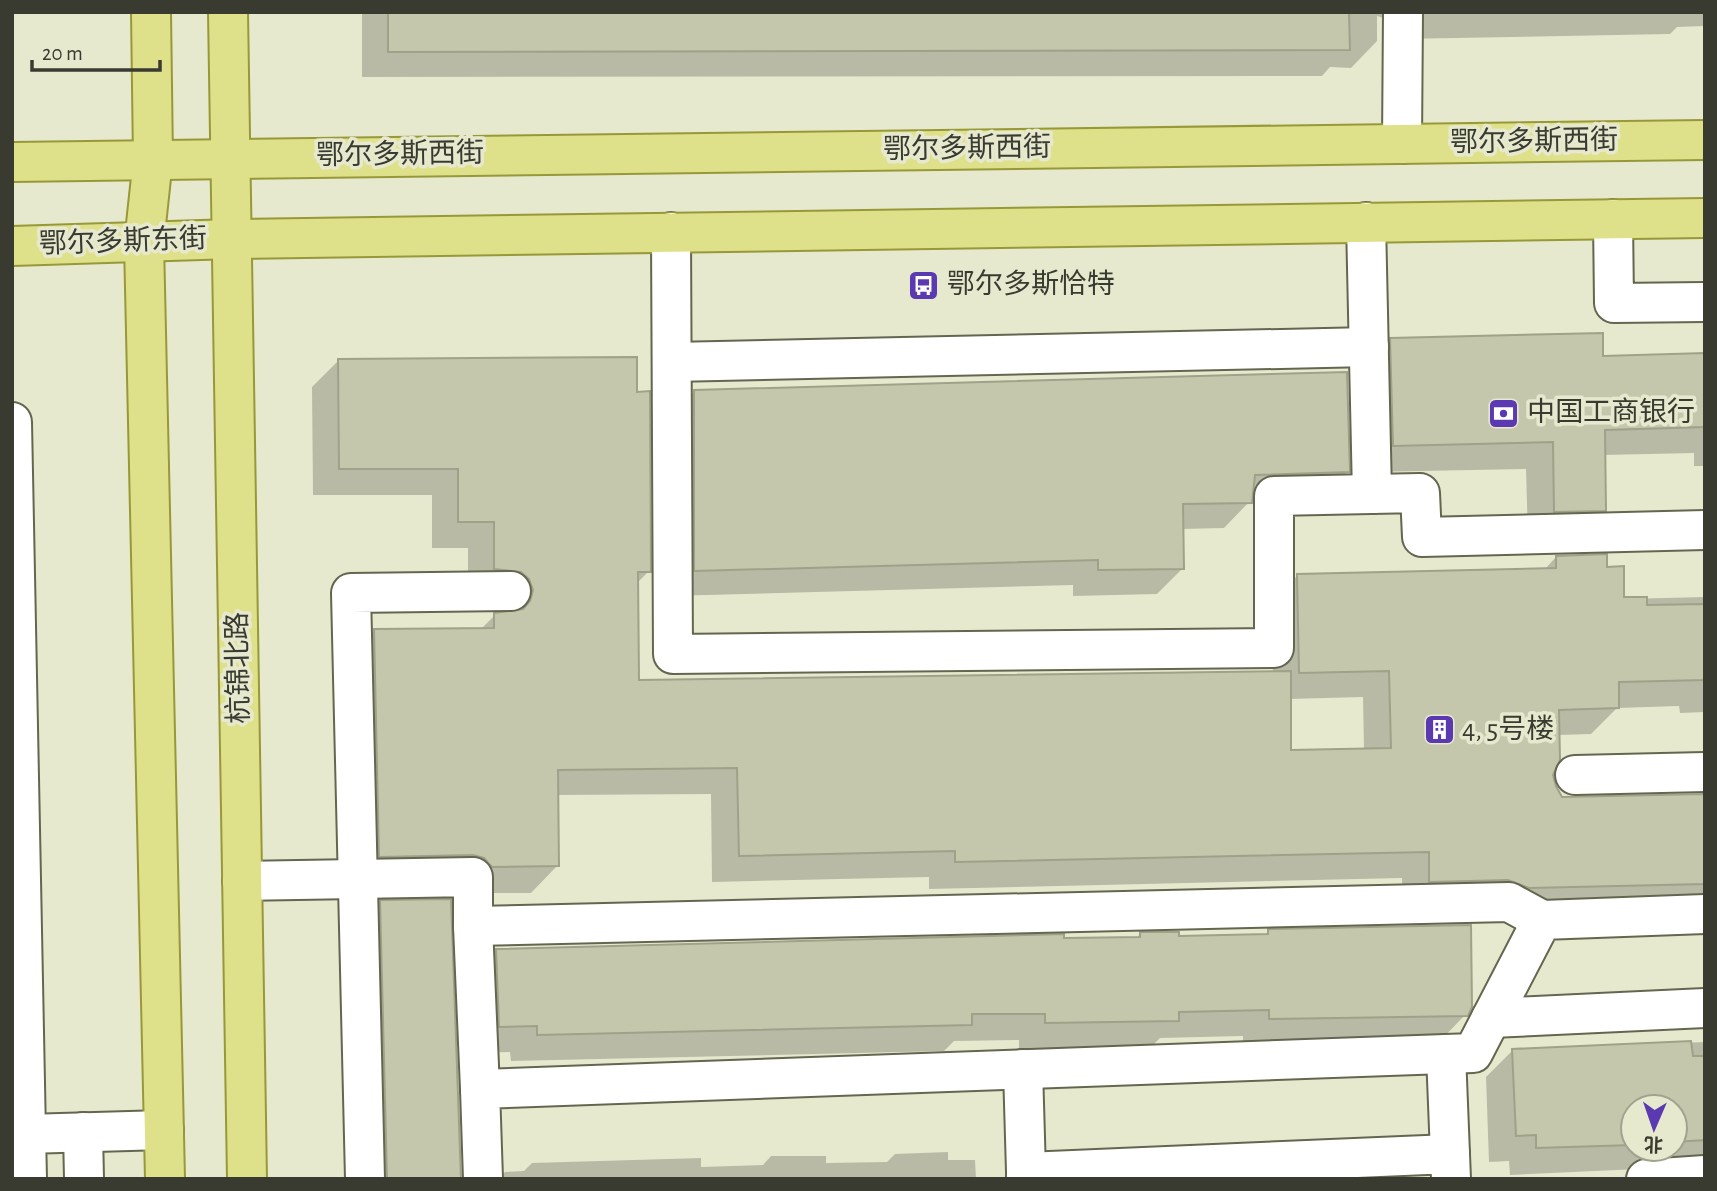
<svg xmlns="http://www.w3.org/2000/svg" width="1717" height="1191" viewBox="0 0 1717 1191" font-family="'Alegreya Sans','Noto Sans SC',sans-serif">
<rect width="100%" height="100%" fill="#e7e9cf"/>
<!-- shadow -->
<g fill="#0003" fill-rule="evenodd">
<path d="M 362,12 L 1705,12 L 1705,26 L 1677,27 L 1670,34 L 1399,39 L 1387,19 L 1377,16 L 1377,41 L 1351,68 L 1330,67 L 1322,76 L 362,77 Z"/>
<path d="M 1391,340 L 1601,357 L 1705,354 L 1705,466 L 1694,466 L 1694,453 L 1603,455 L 1604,510 L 1578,537 L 1528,538 L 1526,469 L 1367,472 L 1364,366 Z"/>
<path d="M 339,360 L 636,394 L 649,571 L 636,584 L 637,682 L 1273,673 L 1271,602 L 1298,575 L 1544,570 L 1556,557 L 1606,569 L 1623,599 L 1705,597 L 1705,712 L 1680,713 L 1679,706 L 1617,708 L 1591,734 L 1558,735 L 1551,776 L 1560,799 L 1705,796 L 1705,908 L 1403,908 L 1402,878 L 929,889 L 929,877 L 712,882 L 711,794 L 557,795 L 557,866 L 531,893 L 465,893 L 353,883 L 348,658 L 374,631 L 480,630 L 495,615 L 505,613 L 503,606 L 468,596 L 468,548 L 432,548 L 432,495 L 313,495 L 312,387 ZM 1363,697 L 1364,750 L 1290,752 L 1289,699 Z"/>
<path d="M 694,392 L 1348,471 L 1322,497 L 1251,500 L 1224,528 L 1182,529 L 1183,568 L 1157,594 L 1073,596 L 1073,585 L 669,596 L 668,418 Z"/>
<path d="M 381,902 L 459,1179 L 360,1179 L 354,929 Z"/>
<path d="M 1269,931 L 1466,1014 L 1439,1042 L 1243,1045 L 1243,1036 L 1160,1038 L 1151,1047 L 1019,1050 L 1019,1040 L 954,1041 L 944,1051 L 511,1061 L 510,1052 L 473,1053 L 470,978 L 497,951 L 1136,939 L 1140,934 L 1178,938 L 1264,936 Z"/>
<path d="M 1705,1042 L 1705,1166 L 1510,1175 L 1509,1161 L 1489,1162 L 1486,1077 L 1513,1050 ZM 1633,1107 L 1675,1107 L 1675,1149 L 1633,1149 Z"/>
<path d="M 948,1152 L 948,1160 L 975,1160 L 976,1179 L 498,1179 L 505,1172 L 524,1171 L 532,1163 L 701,1158 L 701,1167 L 763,1165 L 771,1156 L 826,1156 L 826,1163 L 887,1162 L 895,1154 Z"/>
</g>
<!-- building -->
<g fill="#c5c7ad" stroke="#9fa189" stroke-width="2">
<path d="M 388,12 L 1349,12 L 1350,50 L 388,52 Z"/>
<path d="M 1603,333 L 1603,356 L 1705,353 L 1705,427 L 1605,430 L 1606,511 L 1554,512 L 1553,442 L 1393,446 L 1390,338 Z"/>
<path d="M 637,357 L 637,392 L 650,391 L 651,572 L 638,572 L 639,680 L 1291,671 L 1291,750 L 1391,748 L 1389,671 L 1299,673 L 1297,574 L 1556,568 L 1556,556 L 1607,554 L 1607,567 L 1624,566 L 1624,597 L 1647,597 L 1647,605 L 1705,604 L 1705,680 L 1619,682 L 1619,708 L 1559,710 L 1560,760 L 1553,775 L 1556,786 L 1562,797 L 1705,794 L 1705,884 L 1529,888 L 1508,880 L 1429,882 L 1429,852 L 955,862 L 955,851 L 739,856 L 737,768 L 558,770 L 559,866 L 492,867 L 484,858 L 473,855 L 379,857 L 374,629 L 494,628 L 494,613 L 523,609 L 530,601 L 533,590 L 529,579 L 521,572 L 494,569 L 494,522 L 458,522 L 458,469 L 339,469 L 338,359 Z"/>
<path d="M 1347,372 L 1350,472 L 1255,475 L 1252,503 L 1183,504 L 1184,569 L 1098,570 L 1098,560 L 694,571 L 694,390 Z"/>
<path d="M 451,899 L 461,1179 L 387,1179 L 380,900 Z"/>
<path d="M 1471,925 L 1472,1007 L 1468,1016 L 1269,1019 L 1269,1010 L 1179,1012 L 1179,1021 L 1045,1023 L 1045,1014 L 972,1014 L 972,1025 L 537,1035 L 537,1026 L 499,1027 L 496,949 L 1064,934 L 1064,938 L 1140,937 L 1140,932 L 1179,932 L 1179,936 L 1268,934 L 1268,929 Z"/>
<path d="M 1691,1041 L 1693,1056 L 1705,1056 L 1705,1140 L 1675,1142 L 1675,1107 L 1633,1107 L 1633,1145 L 1536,1148 L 1536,1135 L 1516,1136 L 1512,1049 Z"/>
</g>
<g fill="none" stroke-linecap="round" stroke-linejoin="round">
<defs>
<g id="minor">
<path d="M 1402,144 L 1403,12"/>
<path d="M 1613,219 L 1614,303 L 1705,302"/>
<path d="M 1366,222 L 1372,494"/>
<path d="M 671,232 L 673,654 L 1274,648 L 1274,496 L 1420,493 L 1422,537 L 1705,530"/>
<path d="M 672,362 L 1369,347"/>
<path d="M 12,422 L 26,1134 L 12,1134"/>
<path d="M 1575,775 L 1705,772"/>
<path d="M 242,881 L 473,877 L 473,926 L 1509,902 L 1542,920"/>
<path d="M 473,926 L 480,1089"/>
<path d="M 1491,1018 L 1705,1008"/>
<path d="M 1446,1054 L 1450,1154"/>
<path d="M 1023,1069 L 1026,1172"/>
<path d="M 83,1132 L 84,1179"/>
<path d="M 27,1179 L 26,1134 L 164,1130"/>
<path d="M 365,1179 L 351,593 L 511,591"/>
<path d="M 483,1179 L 480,1089 L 1473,1053 L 1542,920 L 1705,914"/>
<path d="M 1026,1179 L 1026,1172 L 1450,1154 L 1451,1179"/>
<path d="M 1646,1179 L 1705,1175"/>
</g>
<g id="major">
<path d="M 151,12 L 153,159 L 144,243 L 165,1179"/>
<path d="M 228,12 L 247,1179"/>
<path d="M 12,162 L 1705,140"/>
<path d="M 12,246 L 233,239 L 1705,218"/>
</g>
</defs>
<!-- minor casing -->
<use href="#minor" stroke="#64664f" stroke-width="42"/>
<!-- major casing -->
<use href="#major" stroke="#979938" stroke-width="42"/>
<!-- minor -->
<use href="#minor" stroke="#fff" stroke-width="38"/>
<!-- major -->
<use href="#major" stroke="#dfe08a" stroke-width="38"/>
</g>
<!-- icons -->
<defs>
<symbol id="bus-square" viewBox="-11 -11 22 22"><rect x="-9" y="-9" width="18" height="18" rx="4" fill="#5b39b1" stroke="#e7e9cf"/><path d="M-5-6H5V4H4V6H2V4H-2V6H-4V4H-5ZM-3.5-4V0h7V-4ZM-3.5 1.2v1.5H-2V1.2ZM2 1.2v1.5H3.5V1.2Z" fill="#fff"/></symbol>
<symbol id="bank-square" viewBox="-11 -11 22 22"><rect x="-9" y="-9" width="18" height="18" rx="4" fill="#5b39b1" stroke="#e7e9cf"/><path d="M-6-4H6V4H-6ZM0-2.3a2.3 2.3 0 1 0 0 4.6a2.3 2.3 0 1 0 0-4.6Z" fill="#fff"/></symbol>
<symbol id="building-square" viewBox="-11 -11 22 22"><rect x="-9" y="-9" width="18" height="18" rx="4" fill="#5b39b1" stroke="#e7e9cf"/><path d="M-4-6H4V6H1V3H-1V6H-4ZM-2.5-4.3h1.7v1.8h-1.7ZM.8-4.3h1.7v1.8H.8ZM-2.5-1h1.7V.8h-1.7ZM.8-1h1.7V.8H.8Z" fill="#fff"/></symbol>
</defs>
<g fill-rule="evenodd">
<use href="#bus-square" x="906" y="268" width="35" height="35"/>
<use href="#bank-square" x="1486" y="396" width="35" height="35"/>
<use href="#building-square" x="1422" y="712" width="35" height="35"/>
</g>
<g text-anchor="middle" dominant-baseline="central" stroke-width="7" stroke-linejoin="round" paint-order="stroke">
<!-- street labels -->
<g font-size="28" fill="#393a30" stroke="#e7e9cf">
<text transform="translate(1534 142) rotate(-1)">鄂尔多斯西街</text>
<text transform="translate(967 149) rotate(-1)">鄂尔多斯西街</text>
<text transform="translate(400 155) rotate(-1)">鄂尔多斯西街</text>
<text transform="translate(123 242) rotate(-2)">鄂尔多斯东街</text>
<text transform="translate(239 668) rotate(-91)">杭锦北路</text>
</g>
<!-- poi labels -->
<g font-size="28" fill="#393a30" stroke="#e7e9cf" text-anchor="start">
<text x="947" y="285">鄂尔多斯恰特</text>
<text x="1527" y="413">中国工商银行</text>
<text x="1462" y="730">4, 5号楼</text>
</g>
</g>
<!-- border -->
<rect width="1717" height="1191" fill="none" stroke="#393a30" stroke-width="28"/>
<!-- north arrow -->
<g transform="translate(1654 1128) rotate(182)"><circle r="33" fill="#e7e9cf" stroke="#a1a38f" stroke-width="2"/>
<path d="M0-5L12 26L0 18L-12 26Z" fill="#5b39b1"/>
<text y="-10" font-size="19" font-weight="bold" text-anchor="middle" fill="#393a30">北</text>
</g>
<!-- scale -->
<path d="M32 60v10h128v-10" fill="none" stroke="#393a30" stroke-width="3.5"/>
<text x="42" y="60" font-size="21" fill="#393a30" stroke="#e7e9cf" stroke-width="5" paint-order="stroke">20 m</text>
</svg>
